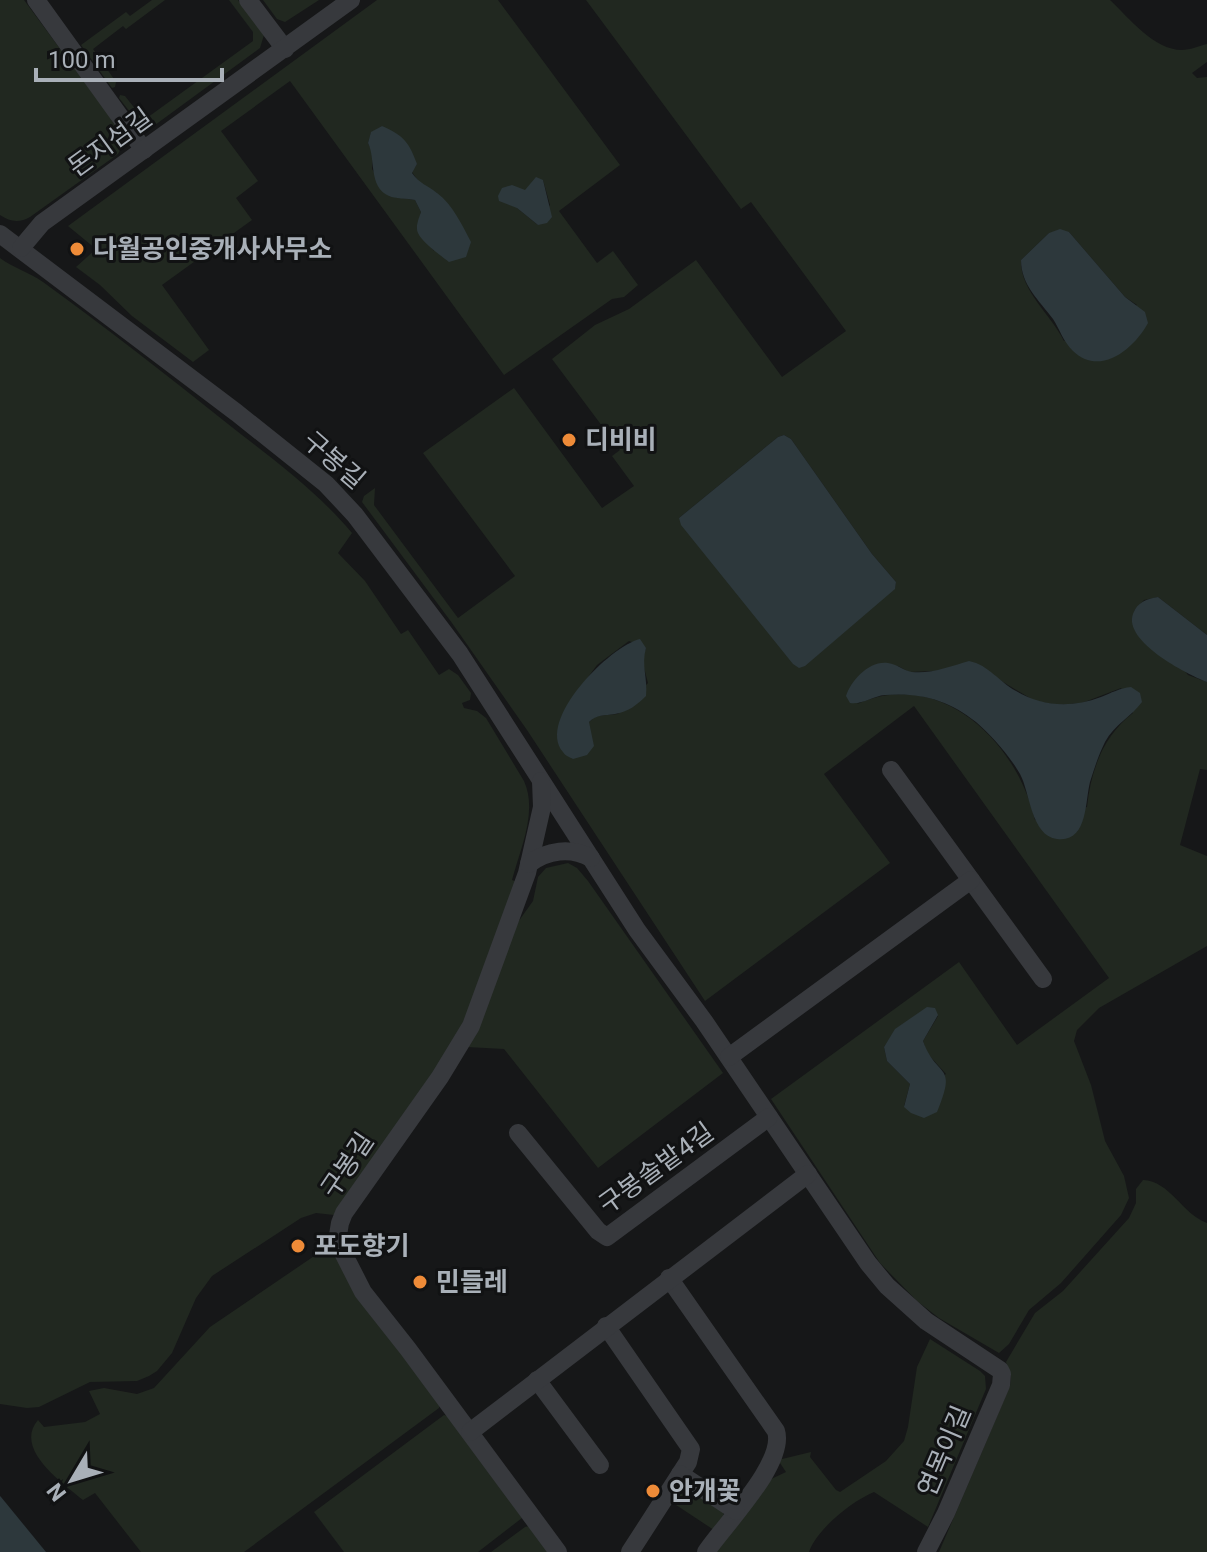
<svg xmlns="http://www.w3.org/2000/svg" width="1207" height="1552" viewBox="0 0 1207 1552" font-family="Roboto,'Noto Sans KR',sans-serif">
<rect width="100%" height="100%" fill="#161718"/>
<!-- green -->
<g fill="#212820" fill-rule="evenodd">
<path d="M 0,0 L 24,0 L 123,134 L 125,141 L 118,154 L 30,217 C 20,223 10,222 0,215 Z"/>
<path d="M 152,0 L 165,0 L 126,29 L 123,26 L 93,49 L 116,82 L 115,87 L 112,88 L 81,45 L 126,12 L 130,16 Z"/>
<path d="M 229,0 L 238,0 L 264,35 L 260,48 L 155,125 L 141,126 L 119,98 L 120,95 L 125,96 L 144,120 L 253,41 L 253,32 Z"/>
<path d="M 263,0 L 319,0 L 285,22 L 277,19 Z"/>
<path d="M 377,0 L 498,0 L 620,165 L 559,211 L 597,263 L 613,251 L 638,285 L 624,297 L 612,299 L 504,375 L 290,81 L 221,131 L 258,181 L 236,198 L 252,220 L 162,285 L 209,350 L 193,362 L 132,316 L 100,285 L 76,267 L 96,249 L 68,226 ZM 382,126 L 417,164 L 412,172 L 421,185 L 437,193 L 434,251 C 422,234 414,235 421,212 L 415,200 L 389,196 L 372,169 L 373,153 L 368,143 L 371,133 ZM 543,180 L 550,205 L 538,225 L 517,208 Z"/>
<path d="M 586,0 L 1110,0 C 1129,18 1154,50 1182,50 C 1190,50 1199,46 1207,44 L 1207,62 L 1192,73 L 1197,78 L 1207,77 L 1207,635 L 1158,597 L 1144,600 L 1134,611 L 1188,675 L 1207,682 L 1207,770 L 1200,769 L 1180,845 L 1207,856 L 1207,946 L 1099,1008 L 1077,1030 L 1074,1041 L 1091,1085 L 1105,1141 L 1124,1176 L 1129,1198 L 1121,1215 L 1061,1283 L 1029,1310 L 1009,1344 L 999,1353 L 939,1318 L 917,1301 L 880,1263 L 771,1099 L 959,962 L 1017,1045 L 1109,978 L 914,706 L 824,774 L 890,863 L 705,1001 L 527,730 L 452,623 L 362,502 L 364,496 L 375,488 L 374,505 L 458,618 L 515,576 L 423,453 L 514,388 L 602,508 L 634,486 L 612,456 L 620,450 L 552,359 L 595,325 L 629,309 L 696,260 L 782,377 L 846,331 L 751,202 L 741,209 ZM 1069,232 L 1125,297 L 1137,305 L 1064,341 C 1051,314 1020,291 1021,260 L 1049,233 ZM 784,435 L 791,439 L 872,554 L 896,582 L 895,588 L 679,518 L 778,437 ZM 629,641 L 646,648 L 642,660 L 648,683 L 618,714 L 596,716 L 589,722 L 588,730 L 569,703 L 597,665 ZM 898,666 L 909,672 L 933,671 L 998,679 L 1035,701 L 1058,705 L 1082,703 L 1121,688 L 1133,713 C 1103,736 1091,770 1087,807 L 1035,820 C 1017,742 941,667 857,704 ZM 927,1008 L 938,1016 L 923,1041 L 927,1053 L 946,1074 L 904,1106 L 910,1084 L 887,1061 L 884,1047 L 896,1029 Z"/>
<path d="M 0,258 C 13,268 29,272 43,282 C 105,327 167,375 228,424 C 271,458 316,490 352,533 L 338,553 L 365,581 L 401,634 L 408,630 L 439,675 L 449,669 L 458,675 L 471,693 L 470,700 L 462,703 L 464,708 L 477,711 L 486,718 L 524,781 C 538,812 520,849 512,880 L 517,882 L 457,1042 L 334,1215 L 316,1213 L 301,1218 L 212,1276 L 196,1298 L 172,1353 L 157,1371 L 149,1376 L 137,1381 L 90,1382 L 39,1407 L 27,1408 L 0,1404 Z"/>
<path d="M 568,863 L 577,868 L 588,881 L 723,1073 L 598,1168 L 504,1049 L 467,1047 L 518,922 L 533,901 L 538,877 L 546,868 Z"/>
<path d="M 1143,1180 C 1170,1181 1182,1214 1207,1223 L 1207,1552 L 939,1552 L 1010,1386 L 1011,1375 L 1006,1362 L 1035,1313 L 1063,1291 L 1129,1218 L 1136,1203 L 1136,1189 Z"/>
<path d="M 323,1250 L 334,1252 L 441,1401 L 439,1408 L 244,1552 L 141,1552 L 95,1493 L 83,1500 C 63,1483 13,1449 38,1420 L 44,1427 L 85,1422 L 100,1414 L 89,1391 L 104,1388 L 137,1394 L 154,1388 L 210,1327 Z"/>
<path d="M 930,1339 L 980,1371 L 985,1376 L 986,1389 L 928,1527 L 874,1492 C 852,1501 817,1529 809,1552 L 712,1552 L 767,1481 L 786,1472 L 778,1460 L 811,1452 L 810,1457 L 836,1490 L 840,1492 L 886,1461 L 904,1441 L 908,1427 L 917,1367 Z"/>
<path d="M 444,1415 L 452,1417 L 522,1518 L 478,1552 L 344,1552 L 314,1512 Z"/>
<path d="M 688,1485 L 722,1508 L 724,1516 L 714,1530 L 670,1501 L 680,1487 Z"/>
<path d="M 529,1526 L 552,1552 L 491,1552 L 525,1527 Z"/>
</g>
<!-- water -->
<g fill="#2d383c">
<path d="M 382,126 C 404,136 409,142 417,164 L 412,173 C 420,184 427,185 437,193 C 453,205 462,225 471,242 L 466,257 L 449,262 C 441,256 422,242 418,233 C 415,227 419,218 421,212 L 415,200 C 407,198 395,199 389,196 C 368,187 376,158 368,143 L 371,132 Z"/>
<path d="M 536,177 L 543,180 L 552,217 L 547,223 L 538,225 L 517,208 L 499,201 L 498,196 L 502,188 L 512,185 L 525,190 Z"/>
<path d="M 1060,229 L 1069,232 L 1125,297 L 1145,312 L 1148,323 C 1134,349 1100,377 1073,351 C 1063,341 1060,330 1053,319 C 1039,300 1021,285 1021,260 L 1049,233 Z"/>
<path d="M 784,435 L 791,439 L 872,554 L 896,582 L 895,589 L 805,666 L 799,668 L 793,664 L 681,525 L 679,518 L 778,437 Z"/>
<path d="M 1158,597 L 1207,635 L 1207,682 C 1186,674 1123,641 1133,614 C 1137,602 1147,599 1158,597 Z"/>
<path d="M 640,639 L 646,648 C 641,665 648,679 646,696 C 637,705 628,712 615,714 C 604,716 597,714 589,722 L 594,746 L 587,755 L 573,759 C 570,757 565,756 563,752 C 536,720 610,646 640,639 Z"/>
<path d="M 969,661 C 989,665 999,682 1016,691 C 1044,707 1071,708 1101,697 C 1111,693 1120,688 1131,687 L 1140,693 L 1142,702 C 1131,717 1114,725 1105,742 C 1099,754 1094,769 1090,782 C 1085,801 1088,843 1057,839 C 1031,836 1030,792 1020,774 C 1009,755 992,736 976,722 C 949,700 920,692 885,695 C 873,696 862,705 850,703 L 846,696 C 851,680 870,660 888,663 C 897,664 904,671 912,672 C 932,674 951,666 969,661 Z"/>
<path d="M 927,1007 L 935,1008 L 938,1015 L 923,1041 C 937,1080 958,1061 937,1112 L 924,1118 L 911,1113 L 904,1107 L 910,1084 L 887,1061 L 884,1047 L 895,1029 Z"/>
<path d="M 0,1496 L 1,1497 L 46,1552 L 0,1552 Z"/>
</g>
<g fill="none" stroke-linecap="round" stroke-linejoin="round">
<!-- minor -->
<g stroke="#37393d" stroke-width="18">
<path d="M 36,0 L 144,150"/>
<path d="M 248,0 L 285,49"/>
<path d="M 0,234 L 237,413 L 326,484 L 355,515 L 460,654 L 637,930 L 704,1021 L 868,1263 L 887,1286 L 926,1321 L 1000,1370 L 1002,1374 L 1001,1385 L 946,1513 L 926,1552"/>
<path d="M 21,248 L 42,223 L 351,0"/>
<path d="M 891,770 L 1043,979"/>
<path d="M 541,781 L 542,807 L 527,873 L 471,1026 L 440,1077 L 344,1213 L 340,1223 L 337,1241 L 363,1292 L 408,1349 L 558,1552"/>
<path d="M 529,864 C 547,850 571,847 591,858"/>
<path d="M 729,1057 L 971,880"/>
<path d="M 518,1133 L 598,1231 L 607,1237 L 769,1117"/>
<path d="M 669,1278 L 776,1431 C 786,1463 724,1525 706,1552"/>
<path d="M 606,1326 L 691,1449 L 688,1462 L 630,1552"/>
<path d="M 537,1380 L 600,1465"/>
<path d="M 470,1432 L 808,1174"/>
<path d="M 680,1474 L 736,1511"/>
</g>
</g>
<!-- markers -->
<g fill="#ee8b38" stroke="#111213" stroke-width="3">
<circle cx="77" cy="249" r="8"/>
<circle cx="569" cy="440" r="8"/>
<circle cx="298" cy="1246" r="8"/>
<circle cx="420" cy="1282" r="8"/>
<circle cx="653" cy="1491" r="8"/>
</g>
<g text-anchor="middle" dominant-baseline="central" stroke-width="6" stroke-linejoin="round" paint-order="stroke">
<!-- street labels -->
<g font-size="26" fill="#a9b0b8" stroke="#111213">
<text transform="translate(110 142) rotate(-36)">돈지섬길</text>
<text transform="translate(334 460) rotate(41)">구봉길</text>
<text transform="translate(347 1165) rotate(-56)">구봉길</text>
<text transform="translate(656 1168) rotate(-36)">구봉솔밭4길</text>
<text transform="translate(944 1451) rotate(-67)">연목이길</text>
</g>
<!-- poi labels -->
<g font-size="26" font-weight="bold" fill="#a9b0b8" stroke="#111213" text-anchor="start">
<text x="93" y="249">다월공인중개사사무소</text>
<text x="585" y="440">디비비</text>
<text x="314" y="1246">포도향기</text>
<text x="436" y="1282">민들레</text>
<text x="669" y="1491">안개꽃</text>
</g>
</g>
<!-- north arrow -->
<g transform="translate(72 1480) rotate(232)" stroke="#111213" stroke-width="6" paint-order="stroke">
<path d="M0-6L14 30L0 20L-14 30Z" fill="#a9b0b8"/>
<text y="-12" font-size="22" font-weight="bold" text-anchor="middle" fill="#a9b0b8">N</text>
</g>
<!-- scale -->
<path d="M36 68v12h186v-12" fill="none" stroke="#a9b0b8" stroke-width="4"/>
<text x="48" y="68" font-size="24" fill="#a9b0b8" stroke="#111213" stroke-width="6" paint-order="stroke">100 m</text>
</svg>
